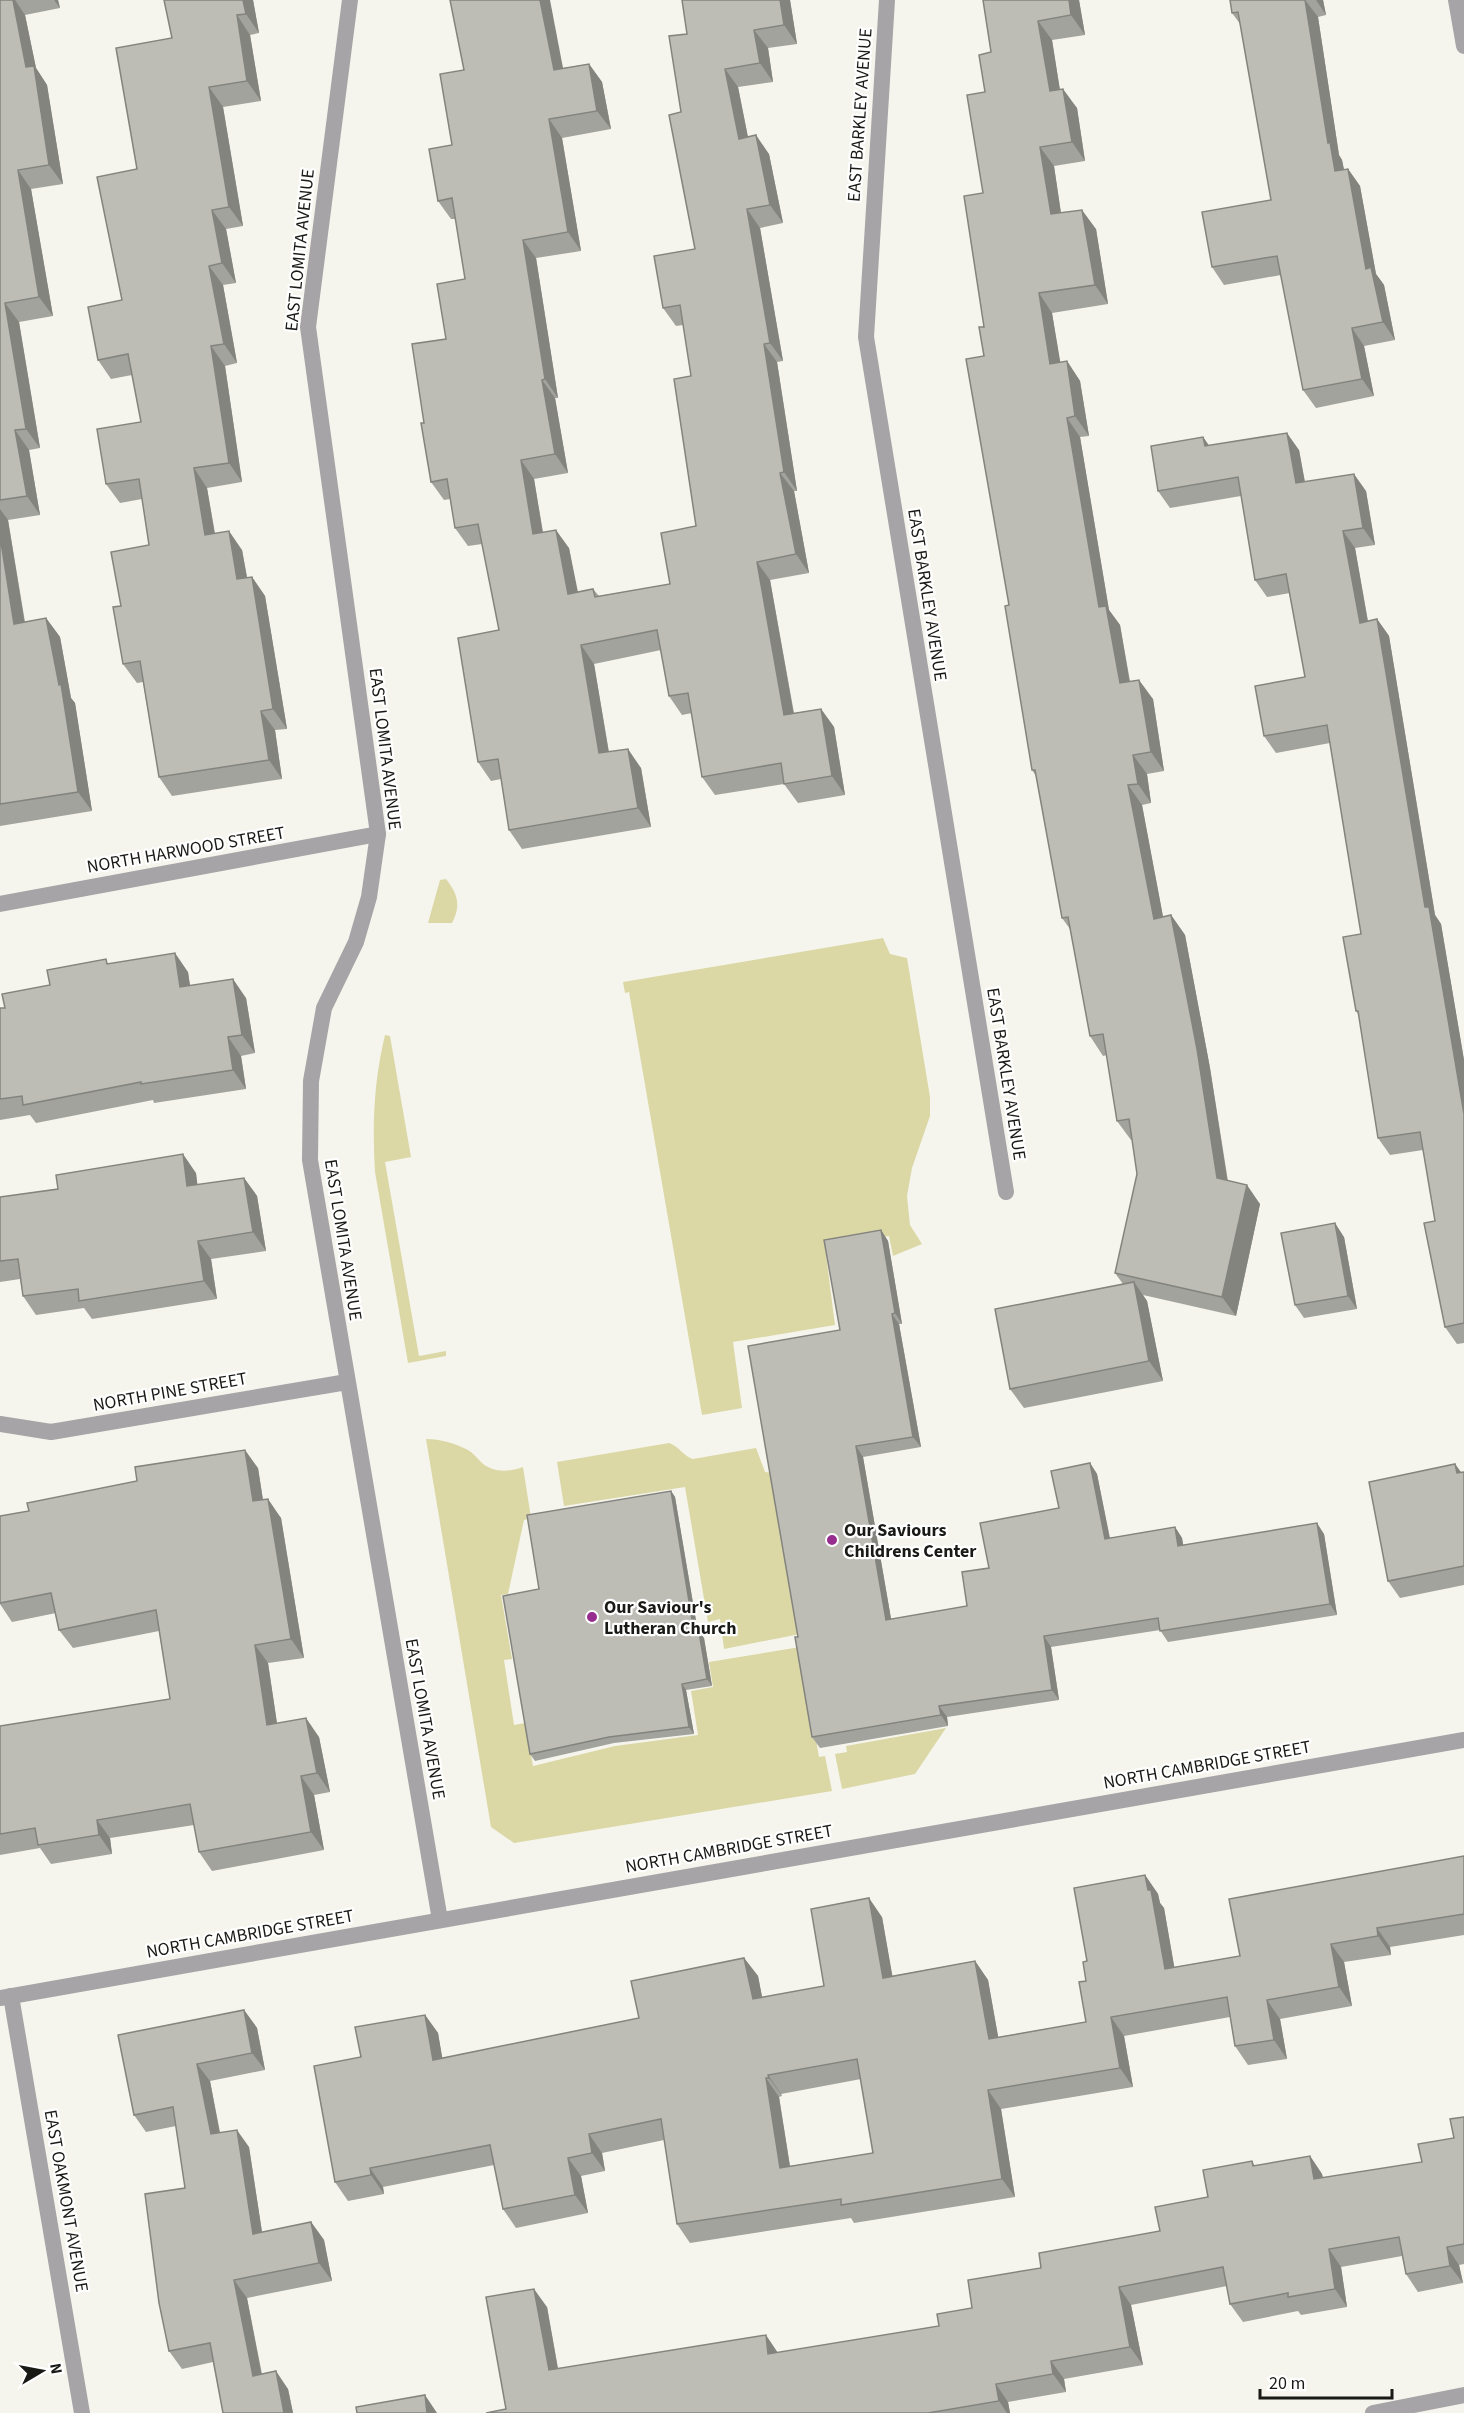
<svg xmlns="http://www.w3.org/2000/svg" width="1464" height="2413" viewBox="0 0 1464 2413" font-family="'Source Sans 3',sans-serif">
<rect width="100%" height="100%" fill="#f5f5ed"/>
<!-- green -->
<g fill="#dbd8a6">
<path d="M 446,879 C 458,894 461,906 452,923 L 428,923 L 440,880 Z"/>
<path d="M 883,938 L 890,954 L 907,958 L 930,1097 L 930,1116 L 912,1168 L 907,1196 L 910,1225 L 922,1244 L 893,1256 L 889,1236 L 825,1247 L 835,1325 L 733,1342 L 742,1408 L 702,1415 L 629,992 L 625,993 L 623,982 Z"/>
<path d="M 385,1035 L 390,1036 L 411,1157 L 385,1162 L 419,1356 L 446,1351 L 446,1356 L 408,1363 L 375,1172 C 372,1125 374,1080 385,1035 Z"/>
<path d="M 426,1439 C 441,1439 454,1443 468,1450 C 473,1453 477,1458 482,1463 C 494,1473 509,1472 523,1467 L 531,1518 L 524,1520 L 508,1594 L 501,1595 L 512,1659 L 504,1660 L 514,1725 L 525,1723 L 533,1766 L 615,1746 L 698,1735 L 691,1691 L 713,1687 L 709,1662 L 800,1647 L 819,1757 L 825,1756 L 832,1791 L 514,1843 L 491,1827 Z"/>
<path d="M 669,1443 C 679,1446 684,1457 693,1459 L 756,1448 L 765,1472 L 773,1473 L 800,1634 L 724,1649 L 720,1619 L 708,1622 L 685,1487 L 564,1506 L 557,1462 Z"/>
<path d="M 946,1728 L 915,1774 L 842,1789 L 835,1754 L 847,1752 L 846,1746 Z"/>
</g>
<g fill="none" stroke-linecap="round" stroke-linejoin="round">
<!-- minor -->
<g stroke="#a6a4a6" stroke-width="16">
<path d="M 350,0 L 308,327 L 378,834 L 369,897 L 356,942 L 324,1008 L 311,1081 L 310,1160 L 440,1920"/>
<path d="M 887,0 L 866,337 L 1006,1192"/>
<path d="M 0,904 L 378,834"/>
<path d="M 0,1424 L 51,1432 L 347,1382"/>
<path d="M 11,1996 L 82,2413"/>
<path d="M 1373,2413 L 1464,2395"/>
</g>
<!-- tertiary -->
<g stroke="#a6a4a6" stroke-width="16">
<path d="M 1456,0 L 1464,46"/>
<path d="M 0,1998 L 1464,1740"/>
</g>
</g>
<!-- wall -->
<g fill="#a3a39d" fill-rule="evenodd">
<path d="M 0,0 L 58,0 L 60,8 L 25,15 L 36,68 L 47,85 L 63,184 L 31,189 L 53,316 L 19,322 L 40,448 L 29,450 L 40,515 L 8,520 L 25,622 L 46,618 L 60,637 L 71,698 L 75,703 L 92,811 L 0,826 Z"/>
<path d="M 164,0 L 253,0 L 259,33 L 250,35 L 261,101 L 223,107 L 243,226 L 226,229 L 236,283 L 223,285 L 237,363 L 225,366 L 242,482 L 207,488 L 215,533 L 242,550 L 247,578 L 252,577 L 265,596 L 287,729 L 275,730 L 282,779 L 172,796 L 159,777 L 143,682 L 137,683 L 123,664 L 121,606 L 149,545 L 142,499 L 120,503 L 106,484 L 141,422 L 132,375 L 111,379 L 98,360 L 122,300 L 137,169 L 172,38 Z"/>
<path d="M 682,0 L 790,0 L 797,44 L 768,48 L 773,82 L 738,87 L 748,137 L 769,154 L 783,223 L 760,228 L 783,361 L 777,362 L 797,491 L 794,491 L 809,573 L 770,580 L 794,713 L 821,709 L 834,727 L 845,795 L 798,803 L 784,784 L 715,795 L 702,777 L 692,713 L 682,715 L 669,696 L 661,650 L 594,664 L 609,752 L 641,768 L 651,827 L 522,849 L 509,830 L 501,779 L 491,781 L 478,762 L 499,630 L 482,544 L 468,546 L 455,528 L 450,499 L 444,500 L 431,482 L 424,423 L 446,339 L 465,279 L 456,219 L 451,219 L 438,201 L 452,145 L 464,70 L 563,68 L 589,64 L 602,82 L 611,129 L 562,138 L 581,251 L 536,258 L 558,398 L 555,398 L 568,473 L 534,479 L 543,532 L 569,548 L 577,592 L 593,589 L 599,596 L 670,584 L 696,526 L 691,376 L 683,325 L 676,326 L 663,308 L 695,249 L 681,112 L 687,34 Z"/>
<path d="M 983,0 L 1079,0 L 1085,35 L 1052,40 L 1060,90 L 1077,108 L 1085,161 L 1054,166 L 1061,213 L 1096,229 L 1108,304 L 1052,313 L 1060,363 L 1067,361 L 1080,381 L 1089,436 L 1080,437 L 1109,610 L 1120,625 L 1130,681 L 1153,699 L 1164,771 L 1147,774 L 1151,803 L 1142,805 L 1163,917 L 1171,915 L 1185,935 L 1210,1068 L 1228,1181 L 1260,1204 L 1236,1316 L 1143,1295 L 1147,1301 L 1163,1381 L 1024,1408 L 1010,1389 L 1123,1284 L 1115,1273 L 1137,1174 L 1132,1140 L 1131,1140 L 1117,1121 L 1107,1055 L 1103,1056 L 1090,1036 L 1070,929 L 1062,918 L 1036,776 L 1032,770 L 1009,605 L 984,356 L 983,193 L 985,92 L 991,52 Z"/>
<path d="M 1230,0 L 1323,0 L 1326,15 L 1318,17 L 1339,155 L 1342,160 L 1344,170 L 1348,169 L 1360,186 L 1376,274 L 1384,285 L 1395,340 L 1364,346 L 1374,396 L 1316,408 L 1303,390 L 1281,275 L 1224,285 L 1212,267 L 1271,200 L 1241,25 L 1232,13 Z"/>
<path d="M 1203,437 L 1209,446 L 1299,450 L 1305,482 L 1366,491 L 1375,545 L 1355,548 L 1368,621 L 1377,619 L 1389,636 L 1435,915 L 1441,924 L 1464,1060 L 1464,1343 L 1457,1344 L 1445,1327 L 1435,1221 L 1423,1150 L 1390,1155 L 1378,1138 L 1359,1015 L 1356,1011 L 1361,934 L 1330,743 L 1276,753 L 1264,736 L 1305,677 L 1290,593 L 1267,597 L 1255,580 L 1241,496 L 1170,508 L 1158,491 Z"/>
<path d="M 109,963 L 188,972 L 190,986 L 246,998 L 255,1053 L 241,1056 L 246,1089 L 154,1103 L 153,1100 L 36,1123 L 30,1115 L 0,1120 L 0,1008 L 5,1008 L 50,985 Z"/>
<path d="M 196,1173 L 197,1185 L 244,1178 L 257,1196 L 266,1251 L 211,1259 L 217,1299 L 92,1319 L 84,1308 L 36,1315 L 23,1296 L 20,1279 L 0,1282 L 0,1197 Z"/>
<path d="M 881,1230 L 888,1241 L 902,1324 L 899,1324 L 921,1447 L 863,1457 L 891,1619 L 967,1606 L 989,1568 L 1059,1508 L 1090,1463 L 1097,1474 L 1110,1538 L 1175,1527 L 1182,1538 L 1183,1545 L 1324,1534 L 1337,1615 L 1168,1642 L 1160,1630 L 1051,1647 L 1059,1700 L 947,1717 L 948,1726 L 820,1748 L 812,1737 L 798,1637 L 840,1330 Z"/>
<path d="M 1344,1237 L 1357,1309 L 1304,1318 L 1295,1305 Z"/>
<path d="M 1455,1464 L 1461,1472 L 1464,1472 L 1464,1585 L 1400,1598 L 1388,1581 Z"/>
<path d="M 258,1468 L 263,1500 L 281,1518 L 304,1658 L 268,1663 L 277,1723 L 319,1737 L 330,1792 L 314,1795 L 324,1850 L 212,1871 L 199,1852 L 194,1825 L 110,1838 L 112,1854 L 51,1864 L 40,1848 L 0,1855 L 0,1726 L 170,1699 L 159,1631 L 73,1648 L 59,1630 L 56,1613 L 12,1622 L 0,1604 L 0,1516 L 29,1511 Z"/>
<path d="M 671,1491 L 675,1497 L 698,1632 L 704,1638 L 712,1686 L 686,1690 L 694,1734 L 614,1743 L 535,1761 L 530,1754 L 539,1589 Z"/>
<path d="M 1464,1856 L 1464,1935 L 1390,1947 L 1391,1955 L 1344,1962 L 1352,2006 L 1280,2019 L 1287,2059 L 1248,2065 L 1235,2046 L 1230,2017 L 1124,2036 L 1133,2087 L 1001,2109 L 1015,2197 L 854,2223 L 851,2218 L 690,2243 L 677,2224 L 664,2140 L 602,2153 L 605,2171 L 581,2176 L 588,2213 L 516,2228 L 503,2209 L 494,2165 L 383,2187 L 384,2194 L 348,2201 L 335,2182 L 361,2057 L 425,2015 L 438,2033 L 442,2058 L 639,2018 L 744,1958 L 758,1976 L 762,1997 L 824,1986 L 882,1917 L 892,1976 L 975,1961 L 988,1980 L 998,2037 L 1086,2022 L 1086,1981 L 1087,1961 L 1145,1875 L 1158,1894 L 1160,1903 L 1164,1908 L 1174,1967 L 1240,1956 ZM 861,2079 L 873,2153 L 790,2166 L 779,2097 L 782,2096 L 781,2094 Z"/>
<path d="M 244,2010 L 257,2028 L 265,2070 L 210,2081 L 220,2132 L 249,2147 L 262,2232 L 311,2222 L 324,2240 L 332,2281 L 247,2298 L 262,2374 L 288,2389 L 293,2413 L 223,2413 L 213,2362 L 182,2369 L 169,2351 L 185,2188 L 176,2126 L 146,2132 L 134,2115 Z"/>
<path d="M 1464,2117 L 1464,2264 L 1459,2265 L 1463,2283 L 1418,2292 L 1406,2274 L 1402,2256 L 1341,2267 L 1347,2307 L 1301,2315 L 1298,2311 L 1243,2322 L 1230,2304 L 1227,2286 L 1131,2305 L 1143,2365 L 1064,2379 L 1066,2392 L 1008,2402 L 1010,2413 L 486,2413 L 506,2409 L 547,2307 L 558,2368 L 778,2353 L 939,2326 L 972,2308 L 1041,2268 L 1160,2231 L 1208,2197 L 1252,2161 L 1255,2166 L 1310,2156 L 1322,2174 L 1323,2178 L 1422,2162 L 1454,2138 Z"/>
</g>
<!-- shaded-wall -->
<g fill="#84847f">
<path d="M 13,0 L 15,0 L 25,15 L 36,68 L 47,85 L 63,184 L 49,165 L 26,67 Z"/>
<path d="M 54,0 L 58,0 L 60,8 Z"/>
<path d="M 243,0 L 253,0 L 259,33 L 246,14 Z"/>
<path d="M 540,0 L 550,0 L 567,89 L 554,70 Z"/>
<path d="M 780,0 L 790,0 L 797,44 L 784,25 Z"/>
<path d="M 1069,0 L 1079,0 L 1085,35 L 1071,15 Z"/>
<path d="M 1305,0 L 1318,17 L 1339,155 L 1342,160 L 1348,189 L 1335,171 L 1328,143 Z"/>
<path d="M 1316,0 L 1323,0 L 1326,15 Z"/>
<path d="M 237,15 L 250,35 L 261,101 L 247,81 Z"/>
<path d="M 1038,21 L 1052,40 L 1063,110 L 1050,91 Z"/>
<path d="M 754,30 L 768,48 L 773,82 L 760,63 Z"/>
<path d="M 589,64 L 602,82 L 611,129 L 597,111 Z"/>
<path d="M 725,69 L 738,87 L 752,158 L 739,139 Z"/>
<path d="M 209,87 L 223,107 L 243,226 L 229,207 Z"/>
<path d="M 1063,89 L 1077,108 L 1085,161 L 1072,142 Z"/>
<path d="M 549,119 L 562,138 L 581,251 L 568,232 Z"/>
<path d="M 756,135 L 769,154 L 783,223 L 770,205 Z"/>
<path d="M 1040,147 L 1054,166 L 1064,234 L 1051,214 Z"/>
<path d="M 1348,169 L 1360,186 L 1376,274 L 1384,285 L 1395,340 L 1383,322 L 1366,269 Z"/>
<path d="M 18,170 L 31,189 L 53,316 L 39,297 Z"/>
<path d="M 747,209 L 760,228 L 783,361 L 770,343 Z"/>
<path d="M 212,210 L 226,229 L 236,283 L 222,263 Z"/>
<path d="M 1082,210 L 1096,229 L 1108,304 L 1095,285 Z"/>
<path d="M 523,240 L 536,258 L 558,398 L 545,379 Z"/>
<path d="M 209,266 L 223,285 L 237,363 L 224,344 Z"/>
<path d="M 1039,293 L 1052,313 L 1064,384 L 1050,364 Z"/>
<path d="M 5,303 L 19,322 L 40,448 L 26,429 Z"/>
<path d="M 1352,328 L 1364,346 L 1374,396 L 1362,379 Z"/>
<path d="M 764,344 L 777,362 L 797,491 L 784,472 Z"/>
<path d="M 211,346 L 225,366 L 242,482 L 229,463 Z"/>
<path d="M 1067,361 L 1080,381 L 1089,436 L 1075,416 Z"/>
<path d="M 542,380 L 555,398 L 568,473 L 555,454 Z"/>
<path d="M 1067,418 L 1080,437 L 1109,610 L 1120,625 L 1133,702 L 1120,683 L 1099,607 Z"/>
<path d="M 15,430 L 29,450 L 40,515 L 27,496 Z"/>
<path d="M 1287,433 L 1299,450 L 1308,500 L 1296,483 Z"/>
<path d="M 1203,437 L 1215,454 L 1205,446 Z"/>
<path d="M 521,460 L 534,479 L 546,553 L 533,534 Z"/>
<path d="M 194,468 L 207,488 L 218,554 L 205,535 Z"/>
<path d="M 780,473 L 794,491 L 809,573 L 796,554 Z"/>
<path d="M 1354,474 L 1366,491 L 1375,545 L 1363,528 Z"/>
<path d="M 0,509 L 8,520 L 28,644 L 14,624 L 0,536 Z"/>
<path d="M 556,530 L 569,548 L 582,612 L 568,594 Z"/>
<path d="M 229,531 L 242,550 L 251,599 L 237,579 Z"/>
<path d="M 1343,531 L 1355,548 L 1371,640 L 1360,623 Z"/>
<path d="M 757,562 L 770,580 L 797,733 L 784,715 Z"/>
<path d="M 252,577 L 265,596 L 287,729 L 273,709 Z"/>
<path d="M 46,618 L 60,637 L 71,698 L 75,703 L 92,811 L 78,792 Z"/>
<path d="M 1377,619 L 1389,636 L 1435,915 L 1441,924 L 1464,1060 L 1464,1114 L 1425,907 Z"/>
<path d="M 581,645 L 594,664 L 612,772 L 599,753 Z"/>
<path d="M 1139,680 L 1153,699 L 1164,771 L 1151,752 Z"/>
<path d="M 821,709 L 834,727 L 845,795 L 832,776 Z"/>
<path d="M 261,711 L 275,730 L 282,779 L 269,760 Z"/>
<path d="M 628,749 L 641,768 L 651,827 L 638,808 Z"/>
<path d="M 1133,755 L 1147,774 L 1151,803 L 1138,784 Z"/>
<path d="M 1128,785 L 1142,805 L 1167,938 L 1154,919 Z"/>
<path d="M 1171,915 L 1185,935 L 1210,1068 L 1230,1198 L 1217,1178 Z"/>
<path d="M 175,953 L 188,972 L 193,1006 L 180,987 Z"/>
<path d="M 233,979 L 246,998 L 255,1053 L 242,1035 Z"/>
<path d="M 228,1037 L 241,1056 L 246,1089 L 233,1070 Z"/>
<path d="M 183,1154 L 196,1173 L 200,1205 L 187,1186 Z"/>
<path d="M 244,1178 L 257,1196 L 266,1251 L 253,1232 Z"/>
<path d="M 1247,1185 L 1260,1204 L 1236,1316 L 1222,1297 Z"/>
<path d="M 1335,1223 L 1344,1237 L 1357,1309 L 1348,1296 Z"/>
<path d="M 881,1230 L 888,1241 L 902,1324 L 895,1313 Z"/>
<path d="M 198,1241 L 211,1259 L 217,1299 L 204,1281 Z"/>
<path d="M 1134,1282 L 1147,1301 L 1163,1381 L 1149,1361 Z"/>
<path d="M 892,1314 L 899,1324 L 921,1447 L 913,1437 Z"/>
<path d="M 856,1446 L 863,1457 L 893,1630 L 886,1620 Z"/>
<path d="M 245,1450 L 258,1468 L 266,1520 L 253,1501 Z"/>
<path d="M 1090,1463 L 1097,1474 L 1112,1550 L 1105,1539 Z"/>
<path d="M 1455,1464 L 1464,1477 L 1457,1473 Z"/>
<path d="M 671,1491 L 675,1497 L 699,1639 L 694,1632 Z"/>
<path d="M 268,1499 L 281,1518 L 304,1658 L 291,1639 Z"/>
<path d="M 1317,1523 L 1324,1534 L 1337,1615 L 1330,1604 Z"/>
<path d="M 1175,1527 L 1182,1538 L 1185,1556 L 1178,1546 Z"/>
<path d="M 699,1632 L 704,1638 L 712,1686 L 707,1679 Z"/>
<path d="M 1044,1636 L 1051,1647 L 1059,1700 L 1052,1690 Z"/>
<path d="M 255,1645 L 268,1663 L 280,1744 L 267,1725 Z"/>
<path d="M 682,1684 L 686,1690 L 694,1734 L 689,1727 Z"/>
<path d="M 939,1706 L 947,1717 L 948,1726 L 941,1715 Z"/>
<path d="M 306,1718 L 319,1737 L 330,1792 L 317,1773 Z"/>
<path d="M 301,1776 L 314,1795 L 324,1850 L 311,1832 Z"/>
<path d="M 97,1820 L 110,1838 L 112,1854 L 99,1835 Z"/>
<path d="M 1145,1875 L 1158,1894 L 1160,1903 L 1164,1908 L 1178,1988 L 1165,1969 Z"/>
<path d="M 869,1898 L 882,1917 L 896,1996 L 883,1978 Z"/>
<path d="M 1377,1928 L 1390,1947 L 1391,1955 L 1378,1936 Z"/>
<path d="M 1331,1944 L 1344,1962 L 1352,2006 L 1339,1987 Z"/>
<path d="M 744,1958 L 758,1976 L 766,2017 L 753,1999 Z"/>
<path d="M 975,1961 L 988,1980 L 1002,2058 L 989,2039 Z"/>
<path d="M 1267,2000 L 1280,2019 L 1287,2059 L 1274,2040 Z"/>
<path d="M 244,2010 L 257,2028 L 265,2070 L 252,2053 Z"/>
<path d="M 425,2015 L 438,2033 L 446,2079 L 433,2060 Z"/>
<path d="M 1111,2017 L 1124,2036 L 1133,2087 L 1120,2068 Z"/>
<path d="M 197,2064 L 210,2081 L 223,2151 L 211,2134 Z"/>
<path d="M 768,2075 L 781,2094 L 782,2096 L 769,2078 Z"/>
<path d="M 766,2078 L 779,2097 L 793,2186 L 780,2168 Z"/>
<path d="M 988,2090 L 1001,2109 L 1015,2197 L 1002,2179 Z"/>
<path d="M 237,2130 L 249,2147 L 265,2252 L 253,2234 Z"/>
<path d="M 589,2134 L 602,2153 L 605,2171 L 592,2153 Z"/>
<path d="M 1310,2156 L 1322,2174 L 1327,2197 L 1314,2179 Z"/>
<path d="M 568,2158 L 581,2176 L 588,2213 L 575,2195 Z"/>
<path d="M 370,2168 L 383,2187 L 384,2194 L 371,2175 Z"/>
<path d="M 311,2222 L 324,2240 L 332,2281 L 319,2263 Z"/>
<path d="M 1447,2247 L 1459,2265 L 1463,2283 L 1450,2266 Z"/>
<path d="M 1329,2249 L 1341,2267 L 1347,2307 L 1335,2289 Z"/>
<path d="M 234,2280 L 247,2298 L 265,2393 L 253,2376 Z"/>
<path d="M 1119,2287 L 1131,2305 L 1143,2365 L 1130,2347 Z"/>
<path d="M 534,2289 L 547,2307 L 561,2387 L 549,2370 Z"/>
<path d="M 766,2335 L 778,2353 L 768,2354 Z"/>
<path d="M 1051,2361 L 1064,2379 L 1066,2392 L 1053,2374 Z"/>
<path d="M 276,2371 L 288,2389 L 293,2413 L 284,2413 Z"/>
<path d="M 996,2384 L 1008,2402 L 1010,2413 L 1007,2413 L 999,2401 Z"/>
<path d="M 425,2395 L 437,2413 L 427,2413 Z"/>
</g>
<!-- building -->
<g fill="#bdbdb6" stroke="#84847f" stroke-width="1.5" fill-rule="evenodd">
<path d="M 0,0 L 13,0 L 26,67 L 34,66 L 49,165 L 18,170 L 39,297 L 5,303 L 26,429 L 15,430 L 27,496 L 0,500 Z"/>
<path d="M 164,0 L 243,0 L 246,14 L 237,15 L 247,81 L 209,87 L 229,207 L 212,210 L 222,263 L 209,266 L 224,344 L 211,346 L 229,463 L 194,468 L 205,535 L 229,531 L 237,579 L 252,577 L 273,709 L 261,711 L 269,760 L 159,777 L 140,661 L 123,664 L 113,607 L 121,606 L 111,552 L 149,545 L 139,479 L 106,484 L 97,429 L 141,422 L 128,354 L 98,360 L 88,307 L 122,300 L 97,177 L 137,169 L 116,48 L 172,38 Z"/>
<path d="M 450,0 L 540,0 L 554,70 L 589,64 L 597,111 L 549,119 L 568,232 L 523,240 L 545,379 L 542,380 L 555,454 L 521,460 L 533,534 L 556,530 L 568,594 L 593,589 L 595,597 L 670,584 L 661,533 L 696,526 L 674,379 L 691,376 L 680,305 L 663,308 L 654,256 L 695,249 L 669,115 L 681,112 L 669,36 L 687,34 L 682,0 L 780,0 L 784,25 L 754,30 L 760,63 L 725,69 L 739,139 L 756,135 L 770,205 L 747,209 L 770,343 L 764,344 L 784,472 L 780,473 L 796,554 L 757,562 L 784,715 L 821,709 L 832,776 L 784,784 L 781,763 L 702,777 L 688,693 L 669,696 L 657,630 L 581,645 L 599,753 L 628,749 L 638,808 L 509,830 L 498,759 L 478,762 L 458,638 L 499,630 L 478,524 L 455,528 L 447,479 L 431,482 L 421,423 L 424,423 L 412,344 L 446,339 L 437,284 L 465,279 L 452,198 L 438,201 L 429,149 L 452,145 L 440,74 L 464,70 Z"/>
<path d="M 983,0 L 1069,0 L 1071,15 L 1038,21 L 1050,91 L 1063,89 L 1072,142 L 1040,147 L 1051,214 L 1082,210 L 1095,285 L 1039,293 L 1050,364 L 1067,361 L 1075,416 L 1067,418 L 1099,607 L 1106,606 L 1120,683 L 1139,680 L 1151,752 L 1133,755 L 1138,784 L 1128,785 L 1154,919 L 1171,915 L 1197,1049 L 1217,1178 L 1247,1185 L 1222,1297 L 1115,1273 L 1137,1174 L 1129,1119 L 1117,1121 L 1103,1034 L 1090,1036 L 1068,917 L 1062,918 L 1035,770 L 1032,770 L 1005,606 L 1009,605 L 966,359 L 984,356 L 979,327 L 984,327 L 964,196 L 983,193 L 967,95 L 985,92 L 979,55 L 991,52 Z"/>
<path d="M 1230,0 L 1305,0 L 1328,143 L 1330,142 L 1335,171 L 1348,169 L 1366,269 L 1371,267 L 1383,322 L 1352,328 L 1362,379 L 1303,390 L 1277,256 L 1212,267 L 1202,212 L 1271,200 L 1238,12 L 1232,13 Z"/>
<path d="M 1287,433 L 1296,483 L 1354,474 L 1363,528 L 1343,531 L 1360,623 L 1377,619 L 1425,907 L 1429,907 L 1464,1114 L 1464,1323 L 1445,1327 L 1424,1223 L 1435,1221 L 1420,1132 L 1378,1138 L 1358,1011 L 1356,1011 L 1343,937 L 1361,934 L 1327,725 L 1264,736 L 1255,686 L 1305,677 L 1286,574 L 1255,580 L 1238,477 L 1158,491 L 1151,446 L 1203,437 L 1205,446 Z"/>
<path d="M 0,536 L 14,624 L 46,618 L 59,685 L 61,684 L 78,792 L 0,804 Z"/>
<path d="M 175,953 L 180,987 L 233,979 L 242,1035 L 228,1037 L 233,1070 L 141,1084 L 141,1082 L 23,1105 L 22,1096 L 0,1099 L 0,1008 L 5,1008 L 2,994 L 50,985 L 47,970 L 106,959 L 107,964 Z"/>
<path d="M 183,1154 L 187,1186 L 244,1178 L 253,1232 L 198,1241 L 204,1281 L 79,1301 L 78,1289 L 23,1296 L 18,1259 L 0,1261 L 0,1197 L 58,1189 L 56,1175 Z"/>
<path d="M 1335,1223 L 1348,1296 L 1295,1305 L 1281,1233 Z"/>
<path d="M 881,1230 L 895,1313 L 892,1314 L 913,1437 L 856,1446 L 886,1620 L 967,1606 L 962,1572 L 989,1568 L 980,1523 L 1059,1508 L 1051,1471 L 1090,1463 L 1105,1539 L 1175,1527 L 1178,1546 L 1317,1523 L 1330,1604 L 1160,1631 L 1158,1618 L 1044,1636 L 1052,1690 L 939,1706 L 941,1715 L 812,1737 L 795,1637 L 798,1637 L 748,1346 L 840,1330 L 824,1240 Z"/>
<path d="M 1134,1282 L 1149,1361 L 1010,1389 L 995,1309 Z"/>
<path d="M 245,1450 L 253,1501 L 268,1499 L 291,1639 L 255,1645 L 267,1725 L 306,1718 L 317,1773 L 301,1776 L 311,1832 L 199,1852 L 190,1804 L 97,1820 L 99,1835 L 38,1845 L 35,1828 L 0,1834 L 0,1726 L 170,1699 L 156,1610 L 59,1630 L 51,1593 L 0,1603 L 0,1516 L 29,1511 L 27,1503 L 137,1481 L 135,1467 Z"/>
<path d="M 1455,1464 L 1457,1473 L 1464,1472 L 1464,1566 L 1388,1581 L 1369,1482 Z"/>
<path d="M 671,1491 L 694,1632 L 699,1632 L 707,1679 L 682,1684 L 689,1727 L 609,1737 L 530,1754 L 503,1596 L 539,1589 L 527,1515 Z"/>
<path d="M 1464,1856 L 1464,1914 L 1377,1928 L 1378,1936 L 1331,1944 L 1339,1987 L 1267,2000 L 1274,2040 L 1235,2046 L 1227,1997 L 1111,2017 L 1120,2068 L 988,2090 L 1002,2179 L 841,2205 L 841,2199 L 677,2224 L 661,2119 L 589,2134 L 592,2153 L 568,2158 L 575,2195 L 503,2209 L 490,2145 L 370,2168 L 371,2175 L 335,2182 L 314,2066 L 361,2057 L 355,2027 L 425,2015 L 433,2060 L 639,2018 L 631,1981 L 744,1958 L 753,1999 L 824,1986 L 811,1909 L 869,1898 L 883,1978 L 975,1961 L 989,2039 L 1086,2022 L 1079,1982 L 1086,1981 L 1083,1962 L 1087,1961 L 1074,1888 L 1145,1875 L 1148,1890 L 1151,1890 L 1165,1969 L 1240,1956 L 1229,1899 ZM 857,2059 L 873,2153 L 780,2168 L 766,2078 L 769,2078 L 768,2075 Z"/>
<path d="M 244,2010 L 252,2053 L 197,2064 L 211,2134 L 237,2130 L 253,2234 L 311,2222 L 319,2263 L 234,2280 L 253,2376 L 276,2371 L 284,2413 L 223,2413 L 210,2343 L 169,2351 L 159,2303 L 145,2194 L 185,2188 L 173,2107 L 134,2115 L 118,2035 Z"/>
<path d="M 1464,2117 L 1464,2244 L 1447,2247 L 1450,2266 L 1406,2274 L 1399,2237 L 1329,2249 L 1335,2289 L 1288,2297 L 1288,2293 L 1230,2304 L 1223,2267 L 1119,2287 L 1130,2347 L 1051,2361 L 1053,2374 L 996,2384 L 999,2401 L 928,2413 L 486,2413 L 506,2409 L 486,2297 L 534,2289 L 549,2370 L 766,2335 L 768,2354 L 939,2326 L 937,2314 L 972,2308 L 968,2280 L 1041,2268 L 1039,2253 L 1160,2231 L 1155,2207 L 1208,2197 L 1203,2170 L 1252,2161 L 1253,2166 L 1310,2156 L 1314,2179 L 1422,2162 L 1418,2144 L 1454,2138 L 1450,2119 Z"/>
<path d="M 425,2395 L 427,2413 L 357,2413 L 356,2407 Z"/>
</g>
<!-- markers -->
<g fill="#972d8f" stroke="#fff" stroke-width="2">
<circle cx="832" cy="1540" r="6"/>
<circle cx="592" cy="1617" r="6"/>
</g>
<g text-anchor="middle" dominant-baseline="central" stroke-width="4.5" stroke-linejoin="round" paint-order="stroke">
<!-- street labels -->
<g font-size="18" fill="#191916" stroke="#fff">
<text transform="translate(860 115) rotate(-86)">EAST BARKLEY AVENUE</text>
<text transform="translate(300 250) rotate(-84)">EAST LOMITA AVENUE</text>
<text transform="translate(927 595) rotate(81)">EAST BARKLEY AVENUE</text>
<text transform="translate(385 749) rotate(83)">EAST LOMITA AVENUE</text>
<text transform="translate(186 850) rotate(-10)">NORTH HARWOOD STREET</text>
<text transform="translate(1006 1074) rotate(81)">EAST BARKLEY AVENUE</text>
<text transform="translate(343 1240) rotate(81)">EAST LOMITA AVENUE</text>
<text transform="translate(170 1392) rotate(-10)">NORTH PINE STREET</text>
<text transform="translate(425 1719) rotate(80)">EAST LOMITA AVENUE</text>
<text transform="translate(1207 1765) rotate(-10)">NORTH CAMBRIDGE STREET</text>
<text transform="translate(729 1849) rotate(-10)">NORTH CAMBRIDGE STREET</text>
<text transform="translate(250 1934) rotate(-10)">NORTH CAMBRIDGE STREET</text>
<text transform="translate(66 2201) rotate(80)">EAST OAKMONT AVENUE</text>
</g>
<!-- poi labels -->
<g font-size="18" font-weight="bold" fill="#191916" stroke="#fff" text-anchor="start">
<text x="844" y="1530">Our Saviours<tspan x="844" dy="21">Childrens Center</tspan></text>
<text x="604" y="1607">Our Saviour's<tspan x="604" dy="21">Lutheran Church</tspan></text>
</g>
</g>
<!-- north arrow -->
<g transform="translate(42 2371) rotate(80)" stroke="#ffffff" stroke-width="4.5" paint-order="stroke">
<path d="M0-4.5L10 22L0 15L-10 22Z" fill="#191916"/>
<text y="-9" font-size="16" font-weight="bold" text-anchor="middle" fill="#191916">N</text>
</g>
<!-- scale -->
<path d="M1260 2389v9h132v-9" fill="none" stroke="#191916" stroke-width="3"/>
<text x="1269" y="2389" font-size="18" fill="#191916" stroke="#ffffff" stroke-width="4.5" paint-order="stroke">20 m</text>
</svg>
